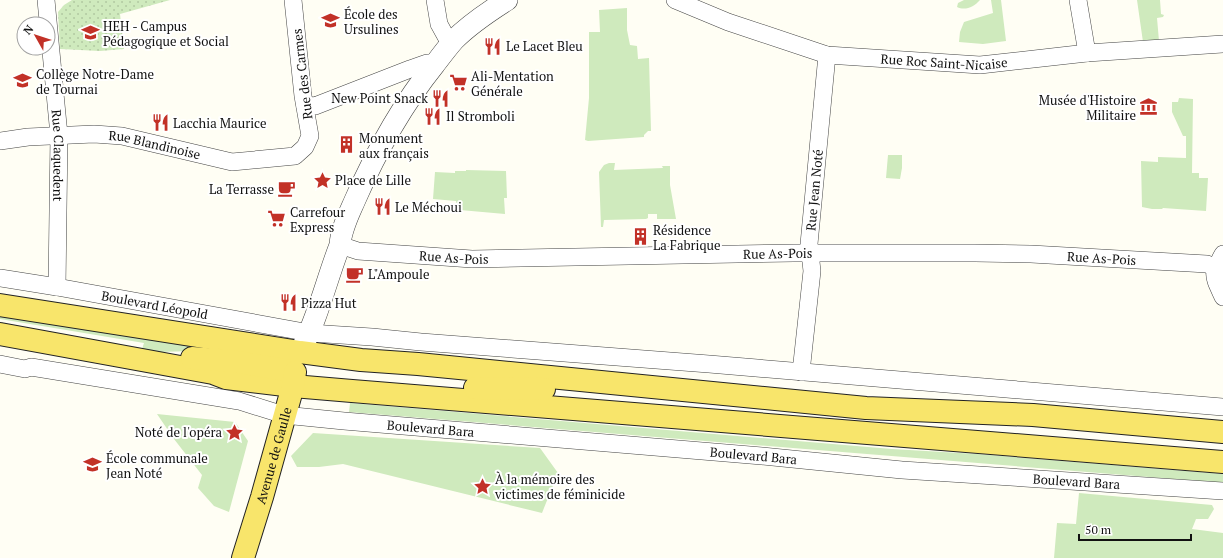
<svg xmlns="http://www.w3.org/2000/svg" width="1223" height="558" viewBox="0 0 1223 558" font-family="'PT Serif',serif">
<defs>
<pattern id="park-dots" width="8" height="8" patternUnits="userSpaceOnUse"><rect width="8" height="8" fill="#cfeabd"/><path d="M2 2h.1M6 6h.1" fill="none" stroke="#b1c8a1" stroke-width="1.8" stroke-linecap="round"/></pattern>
</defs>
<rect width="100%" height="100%" fill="#fffef4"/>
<!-- grass -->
<g fill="#cfeabd">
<path d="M 964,0 L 980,0 C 974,7 965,11 957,7 L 958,3 Z"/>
<path d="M 991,0 L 1001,0 L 1006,41 L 983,44 L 959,42 L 960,32 L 964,22 L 993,13 Z"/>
<path d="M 1137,0 L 1160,0 L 1161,14 L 1164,15 L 1163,17 L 1157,18 L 1159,41 L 1143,42 Z"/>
<path d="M 627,8 L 627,30 L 630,45 L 637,46 L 638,59 L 649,58 L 651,131 L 648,131 L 644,135 L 644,137 L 588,141 L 585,140 L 589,98 L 589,32 L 600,32 L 599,10 Z"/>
<path d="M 1179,98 L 1193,99 L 1192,173 L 1199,173 L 1199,178 L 1208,178 L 1206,211 L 1163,208 L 1162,209 L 1152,209 L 1142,207 L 1141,161 L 1158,162 L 1158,157 L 1186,158 L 1186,136 L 1183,136 L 1172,112 L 1172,102 L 1178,102 Z"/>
<path d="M 888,155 L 902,155 L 902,168 L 900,179 L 886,178 Z"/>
<path d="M 609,163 L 615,163 L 614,170 L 663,168 L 662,166 L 670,166 L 670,185 L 676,219 L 657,219 L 657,214 L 648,214 L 648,218 L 646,219 L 604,220 L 603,227 L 601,227 L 599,172 L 604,165 Z"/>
<path d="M 466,170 L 506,171 L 507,198 L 504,198 L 505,214 L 460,210 L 457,206 L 456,201 L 433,199 L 435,172 L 455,173 L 455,171 L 466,171 Z"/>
<path d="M 0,312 L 230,350 L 158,352 L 142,349 L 144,343 L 0,319 Z"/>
<path d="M 350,403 L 892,449 L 977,454 L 1223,474 L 1223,483 L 349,412 Z"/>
<path d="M 157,414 L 235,422 L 248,441 L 229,512 L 214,506 L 198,488 L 202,475 L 174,439 Z"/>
<path d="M 313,433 L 540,448 L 558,473 L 542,513 L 343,464 L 319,467 L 297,467 L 291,456 Z"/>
<path d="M 1079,493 L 1212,505 L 1214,509 L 1208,519 L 1196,519 L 1192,529 L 1223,533 L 1223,558 L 1054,558 L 1057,523 L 1076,524 Z"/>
</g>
<!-- park -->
<path fill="url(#park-dots)" d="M 72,0 L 170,0 L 120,14 L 124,49 L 100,51 L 60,49 L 58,12 L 64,5 Z"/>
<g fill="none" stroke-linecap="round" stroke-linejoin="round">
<defs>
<g id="minor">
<path id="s1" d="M 46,0 L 59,135 L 57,287"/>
<path d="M 435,0 L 439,24 L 450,44"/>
<path id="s2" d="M 675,0 L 728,22 L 827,55 L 980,65 L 1087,53 L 1223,44"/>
<path d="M 1078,0 L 1087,53"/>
<path d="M 305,105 L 315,106 L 410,69 L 427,63 L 436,63"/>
<path id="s3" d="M 0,141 L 28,137 L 94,134 L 122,136 L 232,162 L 295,156 L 305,147 L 310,136 L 303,96 L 293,0"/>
<path id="s4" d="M 340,245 L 358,251 L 472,259 L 794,253 L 975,253 L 1031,254 L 1207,264 L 1216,268"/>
<path d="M 1223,254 C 1211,275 1213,275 1223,297"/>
<path id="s5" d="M 0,278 L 57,287 L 310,333 L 372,337 L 421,342 L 709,364 L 1223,407"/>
<path id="s6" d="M 0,364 L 25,369 L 31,367 L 239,401 L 284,415 L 344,421 L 762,456 L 902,470 L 1223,491"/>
<path id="s7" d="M 801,372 L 812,271 L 809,244 L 827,55"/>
</g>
<path id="tertiary" d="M 300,352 C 318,318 326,281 340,245 C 341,229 349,214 355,200 C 376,152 402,105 435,64 C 441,56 447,48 454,40 C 469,25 488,12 507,0"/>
<g id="primary">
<path d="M 0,305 L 300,352 L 361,360 L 418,364 L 866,408 L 1033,415 L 1223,432"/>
<path d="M 0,334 L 213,373 L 226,378 L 293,386 L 352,391 L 1223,462"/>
<path d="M 192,358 L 232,361 L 291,371"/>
<path d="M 475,388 L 544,389"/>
<path id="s8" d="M 243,558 L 262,497 L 293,386 L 295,372"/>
</g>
</defs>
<!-- minor casing -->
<use href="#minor" stroke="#444" stroke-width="18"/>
<!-- tertiary casing -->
<use href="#tertiary" stroke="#444" stroke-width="22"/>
<!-- primary casing -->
<use href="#primary" stroke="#222" stroke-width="24"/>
<!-- minor -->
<use href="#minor" stroke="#fff" stroke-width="17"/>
<!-- tertiary -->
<use href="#tertiary" stroke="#fff" stroke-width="21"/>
<!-- primary -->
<use href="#primary" stroke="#f8e56b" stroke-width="22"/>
</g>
<!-- icons -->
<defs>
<symbol id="school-bare" viewBox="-9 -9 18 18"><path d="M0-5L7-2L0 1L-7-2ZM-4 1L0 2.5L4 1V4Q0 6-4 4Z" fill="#c23127" stroke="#fff" stroke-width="2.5" paint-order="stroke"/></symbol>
<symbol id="university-bare" viewBox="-9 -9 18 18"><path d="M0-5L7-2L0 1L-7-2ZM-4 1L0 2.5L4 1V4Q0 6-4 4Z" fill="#c23127" stroke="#fff" stroke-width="2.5" paint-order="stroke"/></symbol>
<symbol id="restaurant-bare" viewBox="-9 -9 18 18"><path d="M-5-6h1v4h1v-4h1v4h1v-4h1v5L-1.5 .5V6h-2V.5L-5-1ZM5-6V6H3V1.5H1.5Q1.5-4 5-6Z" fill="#c23127" stroke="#fff" stroke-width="2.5" paint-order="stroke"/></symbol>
<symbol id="supermarket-bare" viewBox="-9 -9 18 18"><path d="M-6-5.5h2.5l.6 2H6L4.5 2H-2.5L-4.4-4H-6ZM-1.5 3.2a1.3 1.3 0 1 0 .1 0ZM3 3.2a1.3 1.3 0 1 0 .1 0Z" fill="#c23127" stroke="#fff" stroke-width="2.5" paint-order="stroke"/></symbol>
<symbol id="museum-bare" viewBox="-9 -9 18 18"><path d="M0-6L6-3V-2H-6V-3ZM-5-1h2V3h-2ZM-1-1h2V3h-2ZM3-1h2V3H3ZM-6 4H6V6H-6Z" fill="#c23127" stroke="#fff" stroke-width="2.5" paint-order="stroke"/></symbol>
<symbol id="building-bare" viewBox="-9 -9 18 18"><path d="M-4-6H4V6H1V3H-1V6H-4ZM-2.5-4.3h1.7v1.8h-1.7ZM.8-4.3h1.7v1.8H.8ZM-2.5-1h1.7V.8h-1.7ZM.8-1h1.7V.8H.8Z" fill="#c23127" stroke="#fff" stroke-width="2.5" paint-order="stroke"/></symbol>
<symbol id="sight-bare" viewBox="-9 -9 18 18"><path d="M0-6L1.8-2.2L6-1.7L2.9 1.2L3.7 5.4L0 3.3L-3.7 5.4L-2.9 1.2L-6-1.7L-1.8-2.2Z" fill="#c23127" stroke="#fff" stroke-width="2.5" paint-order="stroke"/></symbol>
<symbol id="cafe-bare" viewBox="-9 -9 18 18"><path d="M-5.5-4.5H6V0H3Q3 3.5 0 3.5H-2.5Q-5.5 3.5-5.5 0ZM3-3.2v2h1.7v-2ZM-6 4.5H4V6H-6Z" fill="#c23127" stroke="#fff" stroke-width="2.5" paint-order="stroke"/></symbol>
</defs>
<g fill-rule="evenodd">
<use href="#school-bare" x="318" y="8" width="25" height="25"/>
<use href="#university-bare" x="78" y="20" width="25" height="25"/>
<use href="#restaurant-bare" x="480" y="34" width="25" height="25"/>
<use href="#school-bare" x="10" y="68" width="25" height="25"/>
<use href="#supermarket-bare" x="446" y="70" width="25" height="25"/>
<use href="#restaurant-bare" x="428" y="86" width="25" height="25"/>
<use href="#museum-bare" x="1136" y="94" width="25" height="25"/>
<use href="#restaurant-bare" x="420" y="104" width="25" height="25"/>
<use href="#restaurant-bare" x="148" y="110" width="25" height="25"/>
<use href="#building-bare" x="334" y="132" width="25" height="25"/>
<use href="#sight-bare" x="310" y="168" width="25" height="25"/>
<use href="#cafe-bare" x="274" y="176" width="25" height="25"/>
<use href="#restaurant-bare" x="370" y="194" width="25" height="25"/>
<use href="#supermarket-bare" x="264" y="206" width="25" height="25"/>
<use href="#building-bare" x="628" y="224" width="25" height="25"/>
<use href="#cafe-bare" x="342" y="262" width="25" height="25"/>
<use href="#restaurant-bare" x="276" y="290" width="25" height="25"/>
<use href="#sight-bare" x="222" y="420" width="25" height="25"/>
<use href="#school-bare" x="80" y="452" width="25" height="25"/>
<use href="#sight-bare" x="470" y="474" width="25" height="25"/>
</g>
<g text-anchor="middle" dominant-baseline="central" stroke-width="4" stroke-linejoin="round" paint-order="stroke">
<!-- poi labels -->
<g font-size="13" fill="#111" stroke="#fff" text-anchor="start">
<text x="344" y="14">École des<tspan x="344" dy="15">Ursulines</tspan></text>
<text x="103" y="26">HEH - Campus<tspan x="103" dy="15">Pédagogique et Social</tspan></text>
<text x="506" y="46">Le Lacet Bleu</text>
<text x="36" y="74">Collège Notre-Dame<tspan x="36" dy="15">de Tournai</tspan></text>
<text x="471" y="76">Ali-Mentation<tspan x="471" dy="15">Générale</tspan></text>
<text x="428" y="98" text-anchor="end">New Point Snack</text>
<text x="1136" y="100" text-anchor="end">Musée d'Histoire<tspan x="1136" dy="15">Militaire</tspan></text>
<text x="446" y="116">Il Stromboli</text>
<text x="173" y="123">Lacchia Maurice</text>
<text x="359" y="138">Monument<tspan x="359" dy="15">aux français</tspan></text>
<text x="335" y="180">Place de Lille</text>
<text x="274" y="189" text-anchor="end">La Terrasse</text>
<text x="395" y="207">Le Méchoui</text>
<text x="290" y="212">Carrefour<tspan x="290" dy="15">Express</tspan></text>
<text x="653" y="230">Résidence<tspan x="653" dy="15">La Fabrique</tspan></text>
<text x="368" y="274">L"Ampoule</text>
<text x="301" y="303">Pizza Hut</text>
<text x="222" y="432" text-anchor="end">Noté de l'opéra</text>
<text x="106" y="458">École communale<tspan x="106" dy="15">Jean Noté</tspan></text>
<text x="495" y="479">À la mémoire des<tspan x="495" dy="15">victimes de féminicide</tspan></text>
</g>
<!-- street labels -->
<g font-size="13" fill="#111" stroke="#fff">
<text stroke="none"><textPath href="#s2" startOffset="279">Rue Roc Saint-Nicaise</textPath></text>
<text transform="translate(302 74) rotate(-97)">Rue des Carmes</text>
<text stroke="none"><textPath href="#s3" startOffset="156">Rue Blandinoise</textPath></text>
<text stroke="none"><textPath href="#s1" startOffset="156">Rue Claquedent</textPath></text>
<text stroke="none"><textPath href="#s7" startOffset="183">Rue Jean Noté</textPath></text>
<text stroke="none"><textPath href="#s4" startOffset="439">Rue As-Pois</textPath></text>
<text stroke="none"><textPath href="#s4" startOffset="115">Rue As-Pois</textPath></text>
<text stroke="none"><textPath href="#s4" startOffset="763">Rue As-Pois</textPath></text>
<text stroke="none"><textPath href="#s5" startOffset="157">Boulevard Léopold</textPath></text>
<text stroke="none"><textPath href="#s6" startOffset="437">Boulevard Bara</textPath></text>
<text stroke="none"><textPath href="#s8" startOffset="107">Avenue de Gaulle</textPath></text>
<text stroke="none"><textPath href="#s6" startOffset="761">Boulevard Bara</textPath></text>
<text stroke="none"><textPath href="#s6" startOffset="1085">Boulevard Bara</textPath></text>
</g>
</g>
<!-- north arrow -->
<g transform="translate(36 36) rotate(309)"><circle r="19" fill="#ffffff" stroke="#a0a0a0"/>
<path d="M0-3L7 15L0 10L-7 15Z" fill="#c23127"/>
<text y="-6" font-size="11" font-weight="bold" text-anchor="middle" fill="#111111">N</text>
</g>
<!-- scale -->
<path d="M1079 534v6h112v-6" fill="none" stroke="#111111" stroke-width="2"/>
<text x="1085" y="534" font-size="12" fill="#111111" stroke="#ffffff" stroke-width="3" paint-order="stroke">50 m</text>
</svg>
